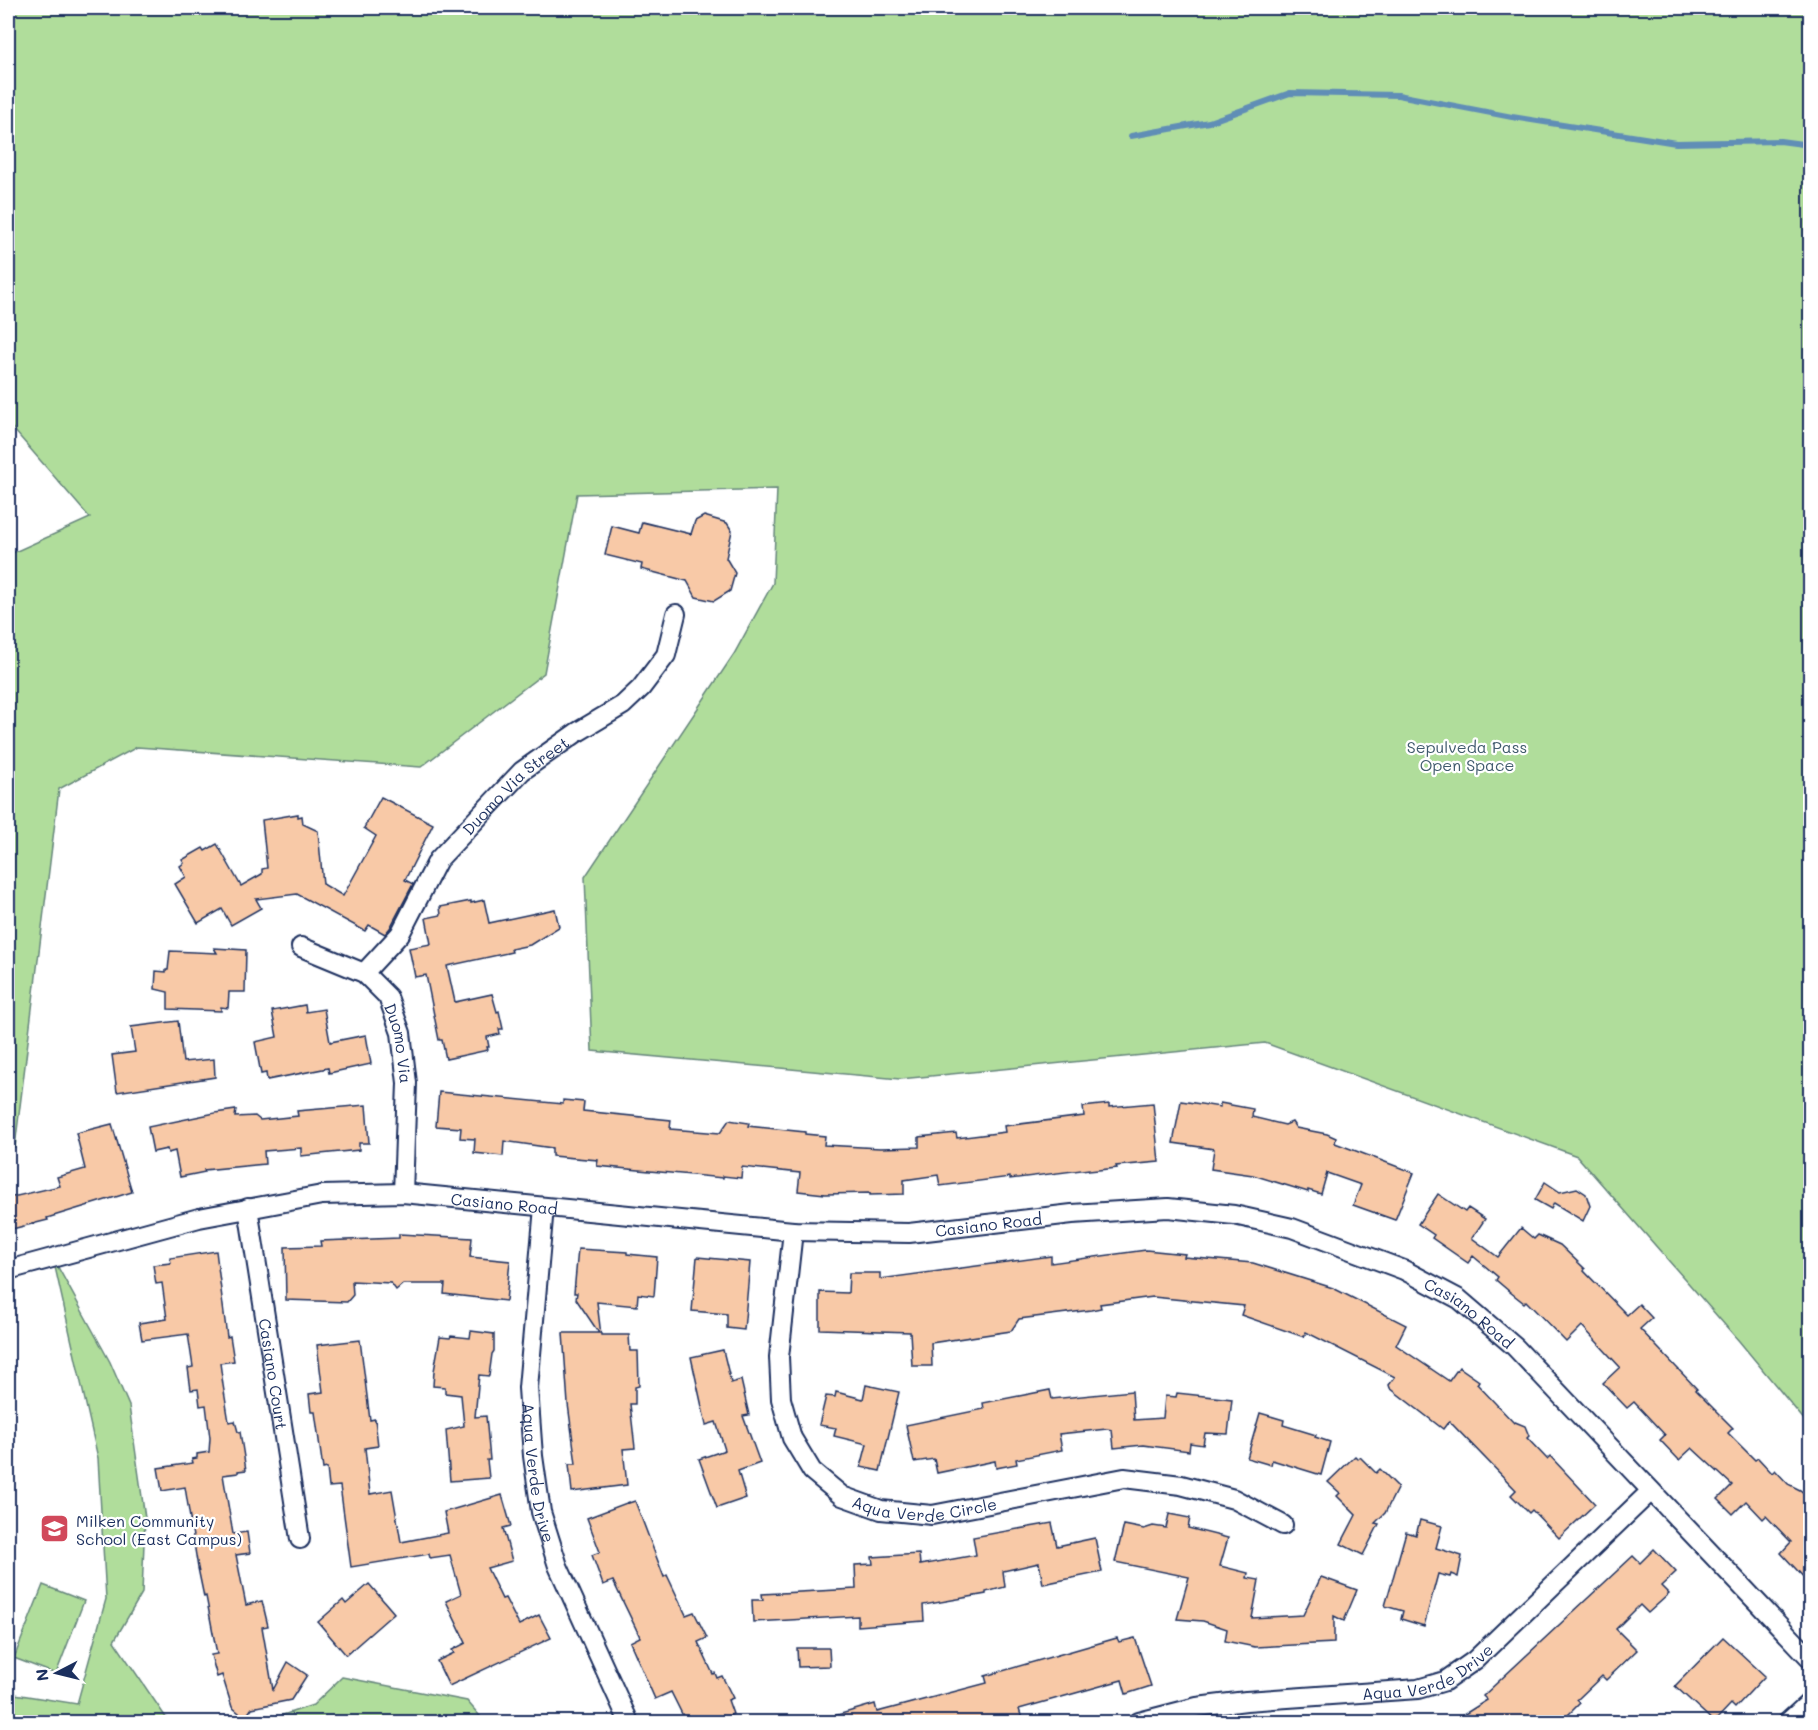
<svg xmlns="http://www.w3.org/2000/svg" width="1818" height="1730" viewBox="0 0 1818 1730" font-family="Mali,sans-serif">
<rect width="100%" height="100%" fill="#fff"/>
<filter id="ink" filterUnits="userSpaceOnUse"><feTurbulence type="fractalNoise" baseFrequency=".0167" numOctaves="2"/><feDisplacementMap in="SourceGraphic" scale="12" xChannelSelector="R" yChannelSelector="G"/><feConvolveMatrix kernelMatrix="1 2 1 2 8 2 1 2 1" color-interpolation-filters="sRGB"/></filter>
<g filter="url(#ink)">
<!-- green -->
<g fill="#b0dd9b" stroke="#66867c" stroke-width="1.5">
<path d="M 8,8 L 1810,8 L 1810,1427 L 1739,1341 L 1577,1156 L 1265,1043 L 900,1079 L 592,1051 L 585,877 L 734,654 L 773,583 L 777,489 L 577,494 L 544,673 L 421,767 L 137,747 L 59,789 L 15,1147 L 8,1149 L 8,555 L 90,518 L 8,423 Z"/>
<path d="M 53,1258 L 110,1362 L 129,1406 L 145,1518 L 142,1593 L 114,1641 L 169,1722 L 8,1722 L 8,1693 L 77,1704 L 106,1599 L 98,1458 Z"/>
<path d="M 43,1585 L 84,1601 L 56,1674 L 14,1658 Z"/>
<path d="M 342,1677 L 467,1701 L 485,1722 L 262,1722 L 313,1705 Z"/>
</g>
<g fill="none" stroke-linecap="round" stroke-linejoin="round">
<!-- stream -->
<path stroke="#618eb6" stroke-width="6" d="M 1131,136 L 1209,122 L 1290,93 L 1398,95 L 1512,117 L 1676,143 L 1780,141 L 1810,145"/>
</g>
<!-- building -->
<g fill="#f8c9a7" stroke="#1b2f5e" stroke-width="1.5">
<path d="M 704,516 L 727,523 L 732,531 L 726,558 L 735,573 L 730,591 L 714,601 L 696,597 L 687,581 L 641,569 L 642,564 L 605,555 L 612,526 L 639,533 L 642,522 L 691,534 L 695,521 Z"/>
<path d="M 381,797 L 433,824 L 405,880 L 413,884 L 390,928 L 385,934 L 369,925 L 365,931 L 297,894 L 256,899 L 261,908 L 231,925 L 222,909 L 198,923 L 175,884 L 186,877 L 180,866 L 184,863 L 182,860 L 203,848 L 205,851 L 217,844 L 241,886 L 262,874 L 262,869 L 267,868 L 262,820 L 298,814 L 298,817 L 302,816 L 303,824 L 318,831 L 323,884 L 343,896 L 376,836 L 364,828 Z"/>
<path d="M 484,900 L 489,923 L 555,909 L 559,927 L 530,945 L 511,949 L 512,952 L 447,966 L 455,1002 L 492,994 L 497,1012 L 499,1011 L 503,1029 L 499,1029 L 500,1034 L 487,1037 L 489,1047 L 487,1047 L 488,1050 L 446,1059 L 442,1040 L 439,1040 L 426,975 L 415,977 L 409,948 L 431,944 L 426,918 L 441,915 L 440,907 L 471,901 L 471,903 Z"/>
<path d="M 214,948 L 246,950 L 245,992 L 229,992 L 228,1008 L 221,1007 L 221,1011 L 168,1009 L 168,992 L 155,989 L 156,971 L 166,972 L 166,970 L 168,970 L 170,951 L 217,953 Z"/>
<path d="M 305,1005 L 306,1012 L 324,1009 L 330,1042 L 366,1035 L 371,1064 L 329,1073 L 328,1068 L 267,1080 L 266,1073 L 261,1074 L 255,1042 L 277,1037 L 272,1011 Z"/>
<path d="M 178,1021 L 183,1062 L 214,1059 L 215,1077 L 117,1092 L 112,1055 L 135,1052 L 131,1027 Z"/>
<path d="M 439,1092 L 563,1104 L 563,1100 L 584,1102 L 583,1111 L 671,1120 L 670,1129 L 720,1133 L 729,1120 L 749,1123 L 748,1126 L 805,1132 L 805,1134 L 825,1136 L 824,1145 L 880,1148 L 919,1147 L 919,1137 L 956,1133 L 957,1138 L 1005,1132 L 1004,1126 L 1084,1116 L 1083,1107 L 1109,1104 L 1109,1107 L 1153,1103 L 1159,1162 L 1116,1166 L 1117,1168 L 1089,1171 L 1089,1169 L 1010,1179 L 1010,1177 L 940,1186 L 938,1175 L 904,1180 L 904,1194 L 870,1195 L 870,1193 L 825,1194 L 798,1191 L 800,1173 L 742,1167 L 741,1178 L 723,1176 L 723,1178 L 597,1166 L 598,1160 L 552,1156 L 552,1148 L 504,1141 L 503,1156 L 474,1153 L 475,1139 L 460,1138 L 461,1128 L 436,1126 Z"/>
<path d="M 1181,1101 L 1220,1107 L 1220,1103 L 1253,1109 L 1252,1117 L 1285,1125 L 1292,1122 L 1296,1128 L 1327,1134 L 1336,1138 L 1335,1143 L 1414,1173 L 1395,1220 L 1353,1205 L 1361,1185 L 1327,1173 L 1321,1194 L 1308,1190 L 1308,1192 L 1253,1175 L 1211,1169 L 1214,1149 L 1173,1143 Z"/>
<path d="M 366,1105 L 369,1143 L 359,1143 L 359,1150 L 301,1156 L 301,1148 L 264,1151 L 265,1164 L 204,1170 L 205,1172 L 180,1177 L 175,1151 L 168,1153 L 167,1149 L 153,1152 L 148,1127 L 215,1113 L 236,1110 L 235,1117 L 255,1116 L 260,1120 L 298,1116 L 297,1111 Z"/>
<path d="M 112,1124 L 132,1192 L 47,1218 L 48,1220 L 8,1230 L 8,1198 L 60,1186 L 57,1177 L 85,1169 L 76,1133 Z"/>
<path d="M 1545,1182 L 1560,1192 L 1577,1188 L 1586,1194 L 1590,1206 L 1583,1221 L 1554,1203 L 1551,1209 L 1535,1200 Z"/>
<path d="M 1438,1194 L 1465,1212 L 1468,1208 L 1485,1219 L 1472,1238 L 1498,1257 L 1521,1228 L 1534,1239 L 1538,1235 L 1560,1245 L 1585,1269 L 1584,1271 L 1627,1315 L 1639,1304 L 1652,1318 L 1640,1329 L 1697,1389 L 1695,1390 L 1733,1428 L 1728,1433 L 1755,1460 L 1758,1458 L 1772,1473 L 1775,1470 L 1788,1484 L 1800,1490 L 1805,1494 L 1810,1509 L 1810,1584 L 1781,1553 L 1791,1542 L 1766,1516 L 1763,1519 L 1746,1501 L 1733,1514 L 1718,1499 L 1732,1485 L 1692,1448 L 1679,1460 L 1660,1440 L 1665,1435 L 1634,1402 L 1627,1408 L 1603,1383 L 1620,1367 L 1582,1326 L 1566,1342 L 1526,1301 L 1524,1303 L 1510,1292 L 1496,1280 L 1498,1277 L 1473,1256 L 1468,1263 L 1432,1238 L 1434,1235 L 1418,1224 Z"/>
<path d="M 399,1234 L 472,1238 L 470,1257 L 510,1261 L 506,1301 L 444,1294 L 445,1284 L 403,1284 L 396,1290 L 391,1283 L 352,1281 L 353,1295 L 347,1302 L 286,1300 L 285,1247 L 321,1246 L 320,1241 L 399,1238 Z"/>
<path d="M 578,1249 L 627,1252 L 627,1254 L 657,1257 L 654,1296 L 638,1294 L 637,1306 L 597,1302 L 601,1335 L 629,1335 L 630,1351 L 638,1351 L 639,1386 L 635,1387 L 635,1404 L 630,1404 L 635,1448 L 623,1449 L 627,1485 L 572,1492 L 569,1464 L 576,1464 L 568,1404 L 563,1333 L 599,1333 L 576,1299 L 577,1293 L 574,1293 Z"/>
<path d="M 1146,1250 L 1185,1254 L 1184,1257 L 1253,1263 L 1333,1288 L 1406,1325 L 1396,1345 L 1449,1381 L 1459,1367 L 1479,1381 L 1477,1384 L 1514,1423 L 1515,1422 L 1525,1426 L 1529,1436 L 1527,1438 L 1547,1459 L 1550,1456 L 1595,1504 L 1559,1538 L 1532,1510 L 1529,1513 L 1511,1495 L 1516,1490 L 1449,1421 L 1443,1429 L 1390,1388 L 1389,1385 L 1395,1377 L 1306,1332 L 1304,1337 L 1241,1315 L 1244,1306 L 1153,1297 L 1100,1304 L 1101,1308 L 1091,1310 L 1019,1319 L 1011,1331 L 931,1343 L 932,1366 L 912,1366 L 910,1332 L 820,1329 L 820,1292 L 848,1293 L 849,1273 L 880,1273 L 880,1279 L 1051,1256 L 1051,1263 Z"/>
<path d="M 216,1251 L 227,1337 L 230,1336 L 234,1361 L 220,1363 L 223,1385 L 229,1422 L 235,1421 L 238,1432 L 240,1432 L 246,1470 L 238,1471 L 238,1473 L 223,1475 L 233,1534 L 247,1532 L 250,1553 L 236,1555 L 246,1605 L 262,1601 L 268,1626 L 262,1627 L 273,1690 L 288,1662 L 307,1675 L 291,1700 L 252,1708 L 245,1718 L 232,1707 L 222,1675 L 217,1677 L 211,1655 L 217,1654 L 206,1596 L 204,1597 L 198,1568 L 185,1487 L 162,1491 L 158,1468 L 193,1463 L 192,1459 L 197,1458 L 197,1454 L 209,1452 L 210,1438 L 206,1405 L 200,1406 L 198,1389 L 191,1390 L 188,1368 L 193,1367 L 188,1334 L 142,1340 L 139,1323 L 167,1319 L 162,1283 L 156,1284 L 153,1265 L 171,1263 L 170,1258 Z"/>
<path d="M 697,1257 L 750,1262 L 744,1330 L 727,1328 L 727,1314 L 692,1311 Z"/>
<path d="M 471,1331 L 494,1334 L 494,1351 L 492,1354 L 489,1376 L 479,1375 L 475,1417 L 486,1416 L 490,1460 L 487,1460 L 489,1478 L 450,1481 L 446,1430 L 464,1426 L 461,1395 L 445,1393 L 445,1387 L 433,1386 L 434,1371 L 440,1337 L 450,1338 L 451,1336 L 470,1338 Z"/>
<path d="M 360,1340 L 370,1420 L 375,1419 L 378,1446 L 365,1448 L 370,1494 L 392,1490 L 401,1542 L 448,1533 L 444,1512 L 502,1495 L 511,1526 L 503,1528 L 512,1561 L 487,1568 L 502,1599 L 505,1598 L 519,1625 L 539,1615 L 551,1638 L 449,1686 L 437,1661 L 454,1653 L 452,1650 L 466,1643 L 446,1601 L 461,1594 L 450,1555 L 430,1558 L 429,1554 L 351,1567 L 340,1486 L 329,1487 L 327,1468 L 323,1469 L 315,1412 L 311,1412 L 309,1394 L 323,1392 L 317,1345 Z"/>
<path d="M 723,1350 L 731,1383 L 741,1380 L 749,1415 L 743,1416 L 760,1463 L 738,1471 L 746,1498 L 717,1508 L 699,1459 L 725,1450 L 716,1422 L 706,1425 L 691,1357 Z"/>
<path d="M 866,1385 L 899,1392 L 880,1471 L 861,1467 L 867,1444 L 834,1436 L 836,1428 L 819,1425 L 826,1396 L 835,1397 L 836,1392 L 863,1399 Z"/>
<path d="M 1050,1390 L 1052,1399 L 1132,1391 L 1134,1420 L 1163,1418 L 1165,1396 L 1176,1397 L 1177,1393 L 1232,1399 L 1228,1434 L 1205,1433 L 1203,1445 L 1190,1443 L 1189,1451 L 1143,1445 L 1114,1448 L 1112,1430 L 1107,1429 L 1059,1434 L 1062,1450 L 1016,1459 L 1017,1464 L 996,1468 L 995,1461 L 937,1473 L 934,1459 L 914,1462 L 906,1425 L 984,1409 L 983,1403 Z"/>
<path d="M 1260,1413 L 1284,1420 L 1283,1425 L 1316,1435 L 1315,1437 L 1330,1442 L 1321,1475 L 1272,1460 L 1271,1465 L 1247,1458 Z"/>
<path d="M 1355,1456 L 1358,1459 L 1360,1457 L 1376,1473 L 1380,1469 L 1398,1487 L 1385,1513 L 1375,1523 L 1379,1524 L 1363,1555 L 1341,1544 L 1356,1515 L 1337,1496 L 1340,1493 L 1328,1482 Z"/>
<path d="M 635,1501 L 664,1577 L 667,1575 L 686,1615 L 694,1612 L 707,1638 L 698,1642 L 713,1674 L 715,1673 L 717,1678 L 722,1676 L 733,1698 L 728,1700 L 733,1714 L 715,1722 L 686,1722 L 671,1692 L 655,1699 L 630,1642 L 640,1637 L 613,1581 L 603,1585 L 592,1555 L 600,1552 L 587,1518 L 629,1502 L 629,1503 Z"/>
<path d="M 1169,1514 L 1190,1518 L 1188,1528 L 1228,1538 L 1220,1566 L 1248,1573 L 1247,1578 L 1259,1580 L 1252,1618 L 1303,1615 L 1321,1577 L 1357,1590 L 1344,1621 L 1334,1616 L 1334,1643 L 1255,1647 L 1225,1641 L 1227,1629 L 1203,1621 L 1177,1619 L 1189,1577 L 1115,1562 L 1124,1525 L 1144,1529 L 1153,1526 L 1166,1528 Z"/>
<path d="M 1420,1520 L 1442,1526 L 1436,1548 L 1462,1556 L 1458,1577 L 1451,1574 L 1450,1577 L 1438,1574 L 1424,1626 L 1401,1619 L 1403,1611 L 1385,1606 L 1406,1532 L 1416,1535 Z"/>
<path d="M 1052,1523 L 1057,1546 L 1095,1538 L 1102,1572 L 1043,1584 L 1039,1563 L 1003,1571 L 1005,1587 L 986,1592 L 986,1594 L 923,1605 L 924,1621 L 858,1626 L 858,1616 L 753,1622 L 752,1600 L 763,1600 L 762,1594 L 856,1589 L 855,1565 L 873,1564 L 872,1557 L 919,1554 L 920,1565 L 976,1555 L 973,1537 Z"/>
<path d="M 1654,1549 L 1676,1572 L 1661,1586 L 1669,1594 L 1648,1613 L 1640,1605 L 1616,1629 L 1637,1650 L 1606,1680 L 1602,1676 L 1577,1700 L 1580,1703 L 1564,1719 L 1560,1715 L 1552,1722 L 1452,1722 L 1487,1700 L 1483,1696 L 1633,1556 L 1640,1563 Z"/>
<path d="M 369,1584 L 394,1613 L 346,1655 L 318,1622 L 343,1600 L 346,1604 Z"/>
<path d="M 1723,1637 L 1765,1676 L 1735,1708 L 1731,1704 L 1714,1722 L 1675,1686 Z"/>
<path d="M 1117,1638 L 1119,1642 L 1135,1638 L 1151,1686 L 1126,1694 L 1122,1680 L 1019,1709 L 1023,1722 L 827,1722 L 827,1718 L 875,1704 L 877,1712 L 987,1683 L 985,1676 Z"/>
<path d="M 797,1648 L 829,1648 L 830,1666 L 798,1667 Z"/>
</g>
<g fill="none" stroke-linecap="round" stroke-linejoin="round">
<defs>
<g id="street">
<path id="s1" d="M 301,947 L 364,973 L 388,997 L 401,1033 L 407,1083 L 403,1193"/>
<path id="s2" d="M 364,973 L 400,934 L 438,860 L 522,771 L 576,733 L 623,705 L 641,688 L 666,655 L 676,614"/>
<path id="s3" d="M 544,1207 L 528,1388 L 533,1456 L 541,1512 L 558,1566 L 629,1722"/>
<path id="s4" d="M 248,1208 L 300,1539"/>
<path id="s5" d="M 793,1231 L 779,1357 L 781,1399 L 792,1438 L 812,1471 L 842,1496 L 881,1510 L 932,1515 L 1124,1478 L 1181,1485 L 1234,1499 L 1283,1525"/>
<path id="s6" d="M 8,1270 L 199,1218 L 322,1195 L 403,1193 L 793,1231 L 909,1233 L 1072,1214 L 1168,1208 L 1234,1215 L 1292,1228 L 1404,1270 L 1459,1299 L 1515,1347 L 1810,1658"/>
<path id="s7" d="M 1139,1722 L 1197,1707 L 1246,1701 L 1418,1689 L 1445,1681 L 1475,1660 L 1651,1491"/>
<path d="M 1788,1722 L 1810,1702"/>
</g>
</defs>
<!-- street casing -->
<use href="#street" stroke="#1b2f5e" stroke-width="22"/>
<!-- street -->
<use href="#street" stroke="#fff" stroke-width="18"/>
</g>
</g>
<!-- icons -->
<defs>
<symbol id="school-square" viewBox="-11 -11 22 22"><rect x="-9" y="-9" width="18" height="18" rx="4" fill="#d1495b" stroke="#fff"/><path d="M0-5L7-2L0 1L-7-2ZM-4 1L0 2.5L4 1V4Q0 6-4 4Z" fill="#fff"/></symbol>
</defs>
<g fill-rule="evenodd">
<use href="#school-square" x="38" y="1512" width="33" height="33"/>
</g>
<g text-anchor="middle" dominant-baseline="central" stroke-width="4.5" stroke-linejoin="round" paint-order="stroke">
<!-- park labels -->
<g font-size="16" fill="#405a6d" stroke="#fff">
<text x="1467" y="746">Sepulveda Pass<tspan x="1467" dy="18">Open Space</tspan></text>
</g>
<!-- street labels -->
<g font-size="16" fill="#1b2f5e" stroke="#fff">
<text stroke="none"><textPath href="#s2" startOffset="244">Duomo Via Street</textPath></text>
<text stroke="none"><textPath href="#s1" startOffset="150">Duomo Via</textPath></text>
<text stroke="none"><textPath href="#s6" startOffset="506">Casiano Road</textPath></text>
<text stroke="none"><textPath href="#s6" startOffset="992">Casiano Road</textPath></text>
<text stroke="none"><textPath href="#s6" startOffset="1496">Casiano Road</textPath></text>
<text stroke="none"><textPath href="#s4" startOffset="168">Casiano Court</textPath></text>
<text stroke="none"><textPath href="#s3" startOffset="267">Aqua Verde Drive</textPath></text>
<text stroke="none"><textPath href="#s5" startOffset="372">Aqua Verde Circle</textPath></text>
<text stroke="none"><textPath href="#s7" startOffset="296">Aqua Verde Drive</textPath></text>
</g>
<!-- poi labels -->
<g font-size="16" fill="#1b2f5e" stroke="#fff" text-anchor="start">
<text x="76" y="1520">Milken Community<tspan x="76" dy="18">School (East Campus)</tspan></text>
</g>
</g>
<!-- margin -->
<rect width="1818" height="1730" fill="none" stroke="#fff" stroke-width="30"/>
<rect x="15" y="15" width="1788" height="1700" fill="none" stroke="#1b2f5e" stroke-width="2" filter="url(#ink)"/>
<!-- north arrow -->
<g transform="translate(57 1673) rotate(263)" stroke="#ffffff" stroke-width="4.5" paint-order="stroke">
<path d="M0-4.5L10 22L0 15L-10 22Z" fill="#1b2f5e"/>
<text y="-9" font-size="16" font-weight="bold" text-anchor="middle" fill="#1b2f5e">N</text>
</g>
</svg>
